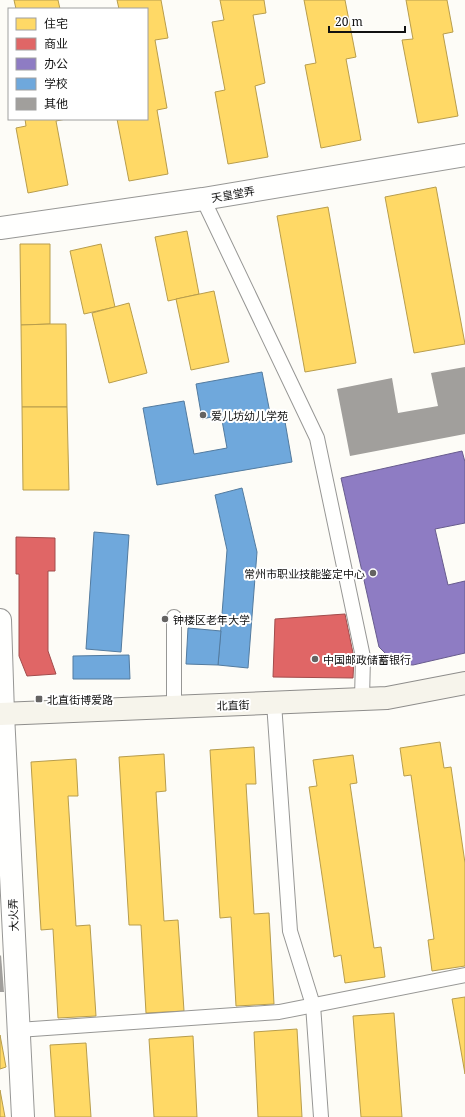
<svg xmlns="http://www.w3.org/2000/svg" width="465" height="1117" viewBox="0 0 465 1117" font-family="'Noto Serif','Noto Sans SC',serif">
<rect width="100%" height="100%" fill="#fdfcf7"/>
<!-- homes -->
<g fill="#ffd966" stroke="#b89d4c">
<path d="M 14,0 L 58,0 L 60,9 L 16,9 Z"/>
<path d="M 117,0 L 161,0 L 168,38 L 155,40 L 167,108 L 157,110 L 168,174 L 129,181 L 117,119 L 147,119 L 147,9 L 119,9 Z"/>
<path d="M 220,0 L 264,0 L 266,13 L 253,15 L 265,83 L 255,86 L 268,157 L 228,164 L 215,92 L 225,90 L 212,22 L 224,20 Z"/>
<path d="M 304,0 L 345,0 L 356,57 L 346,59 L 361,140 L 321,148 L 305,65 L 316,63 Z"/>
<path d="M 406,0 L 447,0 L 453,32 L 443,34 L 458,116 L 418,123 L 402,40 L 413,39 Z"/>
<path d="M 25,119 L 66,119 L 56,121 L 68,185 L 28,193 L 16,128 L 26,126 Z"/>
<path d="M 436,187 L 465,344 L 414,353 L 385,197 Z"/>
<path d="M 328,207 L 356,363 L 305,372 L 277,216 Z"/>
<path d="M 187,231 L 199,294 L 168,301 L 155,237 Z"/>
<path d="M 20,244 L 50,244 L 50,324 L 21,325 Z"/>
<path d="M 101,244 L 115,307 L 84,314 L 70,251 Z"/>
<path d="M 214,291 L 229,362 L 191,370 L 176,299 Z"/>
<path d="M 129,303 L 147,373 L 109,383 L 92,313 Z"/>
<path d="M 50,324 L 66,324 L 67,407 L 22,407 L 21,325 Z"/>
<path d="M 22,407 L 67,407 L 69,490 L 23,490 Z"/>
<path d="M 440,742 L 444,768 L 451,767 L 465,863 L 465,966 L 432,971 L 428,940 L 434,939 L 411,775 L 404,776 L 400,748 Z"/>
<path d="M 254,747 L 256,784 L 246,784 L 254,914 L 269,913 L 274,1004 L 236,1006 L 231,917 L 220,918 L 210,750 Z"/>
<path d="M 164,754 L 166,791 L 156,792 L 164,921 L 178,920 L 184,1011 L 146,1013 L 141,925 L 129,925 L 119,757 Z"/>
<path d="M 353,755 L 357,783 L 350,784 L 374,948 L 381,947 L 385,977 L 345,983 L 341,955 L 334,957 L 309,787 L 317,786 L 313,760 Z"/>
<path d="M 76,759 L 78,796 L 68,796 L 76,926 L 90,925 L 96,1016 L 58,1018 L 53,929 L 41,930 L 31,762 Z"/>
<path d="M 465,997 L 465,1074 L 452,999 Z"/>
<path d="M 394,1013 L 402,1117 L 361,1117 L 353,1016 Z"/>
<path d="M 297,1029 L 302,1117 L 258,1117 L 254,1032 Z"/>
<path d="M 0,1035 L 6,1067 L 0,1069 Z"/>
<path d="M 193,1036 L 197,1117 L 154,1117 L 149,1039 Z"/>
<path d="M 86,1043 L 91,1117 L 55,1117 L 50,1045 Z"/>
<path d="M 0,1090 L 5,1117 L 0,1117 Z"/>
</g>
<!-- shops -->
<g fill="#e06666" stroke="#a24c4c">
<path d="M 16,537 L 55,538 L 55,571 L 48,571 L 48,651 L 56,674 L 27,676 L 19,656 L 19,574 L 16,574 Z"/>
<path d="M 345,614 L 354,658 L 353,678 L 273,677 L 275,619 Z"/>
</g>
<!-- offices -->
<path fill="#8e7cc3" stroke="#685c8e" d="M 462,451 L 465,462 L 465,523 L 435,529 L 448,585 L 465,581 L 465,653 L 413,665 L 399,664 L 390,658 L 379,647 L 341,478 Z"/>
<!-- schools -->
<g fill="#6fa8dc" stroke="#537b9f">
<path d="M 262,372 L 271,418 L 284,416 L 292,462 L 157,485 L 143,408 L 184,401 L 194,454 L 227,448 L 221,415 L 202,419 L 196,384 Z"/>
<path d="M 242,488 L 257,552 L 248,668 L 218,665 L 227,550 L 215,495 Z"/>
<path d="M 94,532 L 129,535 L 121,652 L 86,649 Z"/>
<path d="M 188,628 L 221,631 L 218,665 L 186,664 Z"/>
<path d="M 129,655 L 130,679 L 73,679 L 73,656 Z"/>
</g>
<!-- building -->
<g fill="#a19f9c">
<path d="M 465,367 L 465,434 L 350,456 L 337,389 L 392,378 L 398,413 L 438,406 L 431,373 Z"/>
<path d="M 1,955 L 4,992 L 0,992 L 0,956 Z"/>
</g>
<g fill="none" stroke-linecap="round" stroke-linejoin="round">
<defs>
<g id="lane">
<path d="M 203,199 L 317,438 L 363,657 L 362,699"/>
<path d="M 274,703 L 290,931 L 313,1005 L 321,1117"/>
<path d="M 174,707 L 174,617"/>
<path d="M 18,1030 L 279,1012 L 465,975"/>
</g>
<g id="street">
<path d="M 0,228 L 203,199 L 465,155"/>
<path d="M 0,620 L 3,714 L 23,1117"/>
</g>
<path id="secondary" d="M 0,714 L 387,698 L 465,683"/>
</defs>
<!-- lane casing -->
<use href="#lane" stroke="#979795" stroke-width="16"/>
<!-- street casing -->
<use href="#street" stroke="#979795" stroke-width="24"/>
<!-- secondary casing -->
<use href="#secondary" stroke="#8e8d8b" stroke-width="24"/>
<!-- lane -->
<use href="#lane" stroke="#fffffe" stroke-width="14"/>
<!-- street -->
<use href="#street" stroke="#fffffe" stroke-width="22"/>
<!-- secondary -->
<use href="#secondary" stroke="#f6f4eb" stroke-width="22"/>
</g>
<!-- markers -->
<g fill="#646362" stroke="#fff" stroke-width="1.5">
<circle cx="203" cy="415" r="4"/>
<circle cx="373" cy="573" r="4"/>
<circle cx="165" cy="619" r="4"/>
<circle cx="315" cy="659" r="4"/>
<rect x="35" y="695" width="8" height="8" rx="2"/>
</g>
<g text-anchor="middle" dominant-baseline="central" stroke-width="4" stroke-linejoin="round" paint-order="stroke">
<!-- street labels -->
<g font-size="11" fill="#111" stroke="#fff">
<text transform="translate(233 194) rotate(-10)">天皇堂弄</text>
<text transform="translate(233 705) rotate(-2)">北直街</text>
<text transform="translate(13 915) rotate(-93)">大火弄</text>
</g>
<!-- poi labels -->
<g font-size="11" fill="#111" stroke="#fff" text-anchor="start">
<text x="211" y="415">爱儿坊幼儿学苑</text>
<text x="365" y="573" text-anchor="end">常州市职业技能鉴定中心</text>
<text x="173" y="619">钟楼区老年大学</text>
<text x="323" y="659">中国邮政储蓄银行</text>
<text x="47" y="699">北直街博爱路</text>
</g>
</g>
<!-- legend -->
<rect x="8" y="8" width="140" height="112" fill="#ffffff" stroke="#a0a0a0"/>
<rect x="16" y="18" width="20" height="12" fill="#ffd966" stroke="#a0a0a0"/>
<text x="44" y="28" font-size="12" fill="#111111">住宅</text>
<rect x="16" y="38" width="20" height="12" fill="#e06666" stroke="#a0a0a0"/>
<text x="44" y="48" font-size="12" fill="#111111">商业</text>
<rect x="16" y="58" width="20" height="12" fill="#8e7cc3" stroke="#a0a0a0"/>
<text x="44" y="68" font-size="12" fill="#111111">办公</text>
<rect x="16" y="78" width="20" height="12" fill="#6fa8dc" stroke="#a0a0a0"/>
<text x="44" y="88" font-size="12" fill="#111111">学校</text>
<rect x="16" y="98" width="20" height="12" fill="#a19f9c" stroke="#a0a0a0"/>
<text x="44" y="108" font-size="12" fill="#111111">其他</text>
<!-- scale -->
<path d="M329 26v6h76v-6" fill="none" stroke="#111111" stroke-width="2"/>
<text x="335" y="26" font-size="12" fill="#111111" stroke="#ffffff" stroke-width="3" paint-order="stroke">20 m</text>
</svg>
